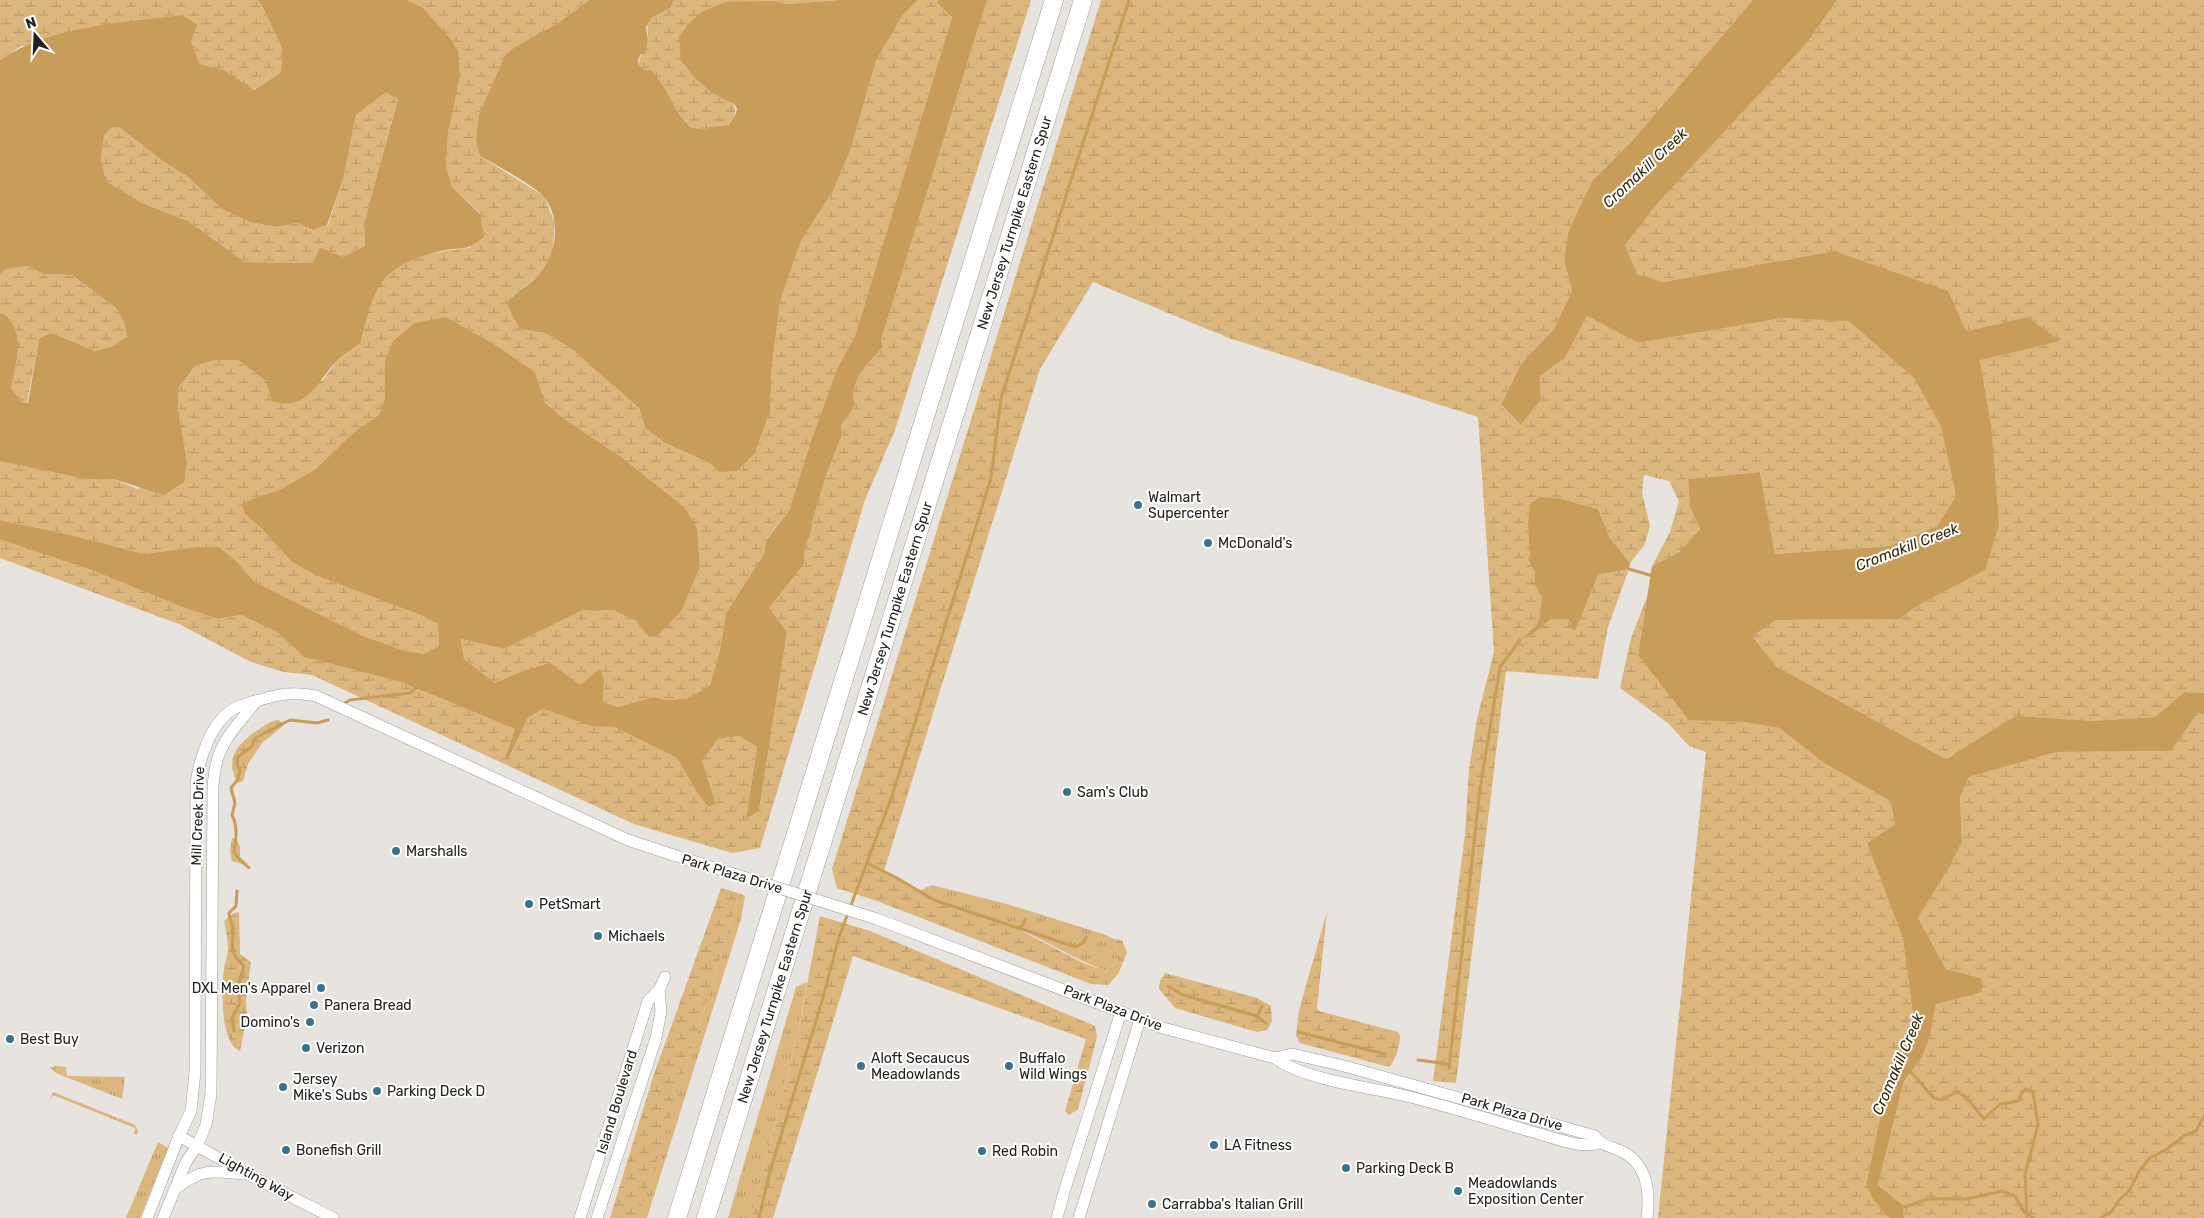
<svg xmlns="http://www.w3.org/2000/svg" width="2204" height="1218" viewBox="0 0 2204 1218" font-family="Rubik,sans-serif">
<defs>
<pattern id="grass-tufts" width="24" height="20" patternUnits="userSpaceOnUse" patternTransform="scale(1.25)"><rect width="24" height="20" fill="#dbb67d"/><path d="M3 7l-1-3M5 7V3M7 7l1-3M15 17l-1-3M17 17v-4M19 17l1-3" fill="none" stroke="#bc9c6c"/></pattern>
<pattern id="wetland-marsh" width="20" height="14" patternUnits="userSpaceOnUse" patternTransform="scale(1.25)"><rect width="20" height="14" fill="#dbb67d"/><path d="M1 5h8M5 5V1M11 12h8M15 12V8" fill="none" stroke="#bc9c6c"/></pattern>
</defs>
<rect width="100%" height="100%" fill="#e7e4df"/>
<!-- grass -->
<g fill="url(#grass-tufts)">
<path d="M 932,885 L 1007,904 L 1106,935 L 1114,939 L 1118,962 L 1107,971 C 1075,960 1047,941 1017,928 C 985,914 950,910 919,891 Z"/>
<path d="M 739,893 L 745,896 L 741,919 L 647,1218 L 637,1218 L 700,1023 Z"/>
<path d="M 807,982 L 798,1033 L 751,1218 L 728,1218 L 796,987 Z"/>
<path d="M 55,1066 L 66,1067 L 67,1076 L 125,1077 L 122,1099 L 58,1074 L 50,1068 Z"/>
<path d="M 53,1092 L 135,1125 L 138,1131 L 137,1135 L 134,1134 L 135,1128 L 53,1095 L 48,1103 Z"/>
<path d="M 158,1142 L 168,1148 L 140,1218 L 126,1218 Z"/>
</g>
<!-- wetland -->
<g fill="url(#wetland-marsh)">
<path d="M 0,0 L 257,0 L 261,4 L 282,48 L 281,72 L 253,90 L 224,70 L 198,64 L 191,41 L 21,46 L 0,60 Z"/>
<path d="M 407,0 L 589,0 L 561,21 L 515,47 L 480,156 L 544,196 L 555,223 L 552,255 L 541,274 L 512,296 L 521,329 L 545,333 L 569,347 L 639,408 L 645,428 L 665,443 L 711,464 L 719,472 L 770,410 L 772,365 L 780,301 L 801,241 L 833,191 L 850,151 L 876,61 L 902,16 L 918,0 L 938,0 L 937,3 L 952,17 L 855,336 L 837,369 L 811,441 L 789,511 L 766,539 L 764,554 L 726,613 L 720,650 L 710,685 L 691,698 L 668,700 L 654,697 L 617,707 L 603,702 L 604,680 L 580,685 L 520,672 L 495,683 L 464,659 L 461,639 L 504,649 L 583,610 L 613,610 L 636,621 L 649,636 L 682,610 L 700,567 L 697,528 L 545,403 L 535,372 L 494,344 L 446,317 L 385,361 L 385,399 L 379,415 L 355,431 L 316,469 L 279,490 L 251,499 L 245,514 L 261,528 L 292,562 L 421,615 L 438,624 L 439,646 L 424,654 L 406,651 L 363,636 L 255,582 L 236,561 L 197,547 L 144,554 L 71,535 L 0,520 L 0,461 L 84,479 L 113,479 L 138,489 L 187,462 L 178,408 L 179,387 L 195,366 L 215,360 L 238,360 L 266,381 L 322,381 L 338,360 L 361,343 C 366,322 369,295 384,278 C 401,257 445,250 470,248 L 480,213 L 453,188 L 446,168 L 448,133 L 453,105 L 450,38 L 422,7 Z"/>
<path d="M 674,0 L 840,0 L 788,4 L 774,1 L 712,93 C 731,102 743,102 729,125 L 709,127 L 706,130 L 690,127 L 679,114 L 663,85 L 651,70 L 645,70 L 639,65 C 638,55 648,49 648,39 C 649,30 644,24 652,16 C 660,9 668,11 674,0 Z"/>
<path d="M 987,0 L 1031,0 L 895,430 L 865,500 L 760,848 L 732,853 L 634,824 L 312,675 L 284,672 L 251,662 L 179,624 L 0,558 L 0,538 L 89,569 L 182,607 L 218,619 L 241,615 L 277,632 L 304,657 L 401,682 L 515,729 L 506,755 L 509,759 L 528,718 L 543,709 L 592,725 L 614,727 L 677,758 L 696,791 L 708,807 L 716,804 L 702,761 L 718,739 L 739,736 L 757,747 L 746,819 L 759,811 L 787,632 L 769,608 L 804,564 L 805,545 L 810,536 L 813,519 L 826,476 L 842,435 L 841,426 L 855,405 C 848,381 868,365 883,347 L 881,340 Z"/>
<path d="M 1101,0 L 1753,0 L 1632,141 L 1593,180 L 1564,260 L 1572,291 L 1554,329 L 1521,364 L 1501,406 L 1521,425 L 1541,400 L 1540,376 L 1565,358 L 1587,316 L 1638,343 L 1783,318 L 1849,320 L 1914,378 L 1941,427 L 1956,496 L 1937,526 L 1889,546 L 1775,554 L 1760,472 L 1688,479 L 1690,507 L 1700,529 L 1679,552 L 1652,566 L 1670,532 L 1679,501 L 1669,481 L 1644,475 L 1642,493 L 1650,526 L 1645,544 L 1630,563 L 1610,538 L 1598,509 L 1562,499 L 1528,527 C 1530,537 1533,549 1528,559 L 1535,572 C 1533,582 1539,589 1542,597 L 1539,619 L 1536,626 L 1520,640 L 1533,634 L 1551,619 L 1568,619 L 1576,629 L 1598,575 L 1629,569 L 1608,627 L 1598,679 L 1506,671 L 1456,1083 L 1433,1081 L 1465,834 L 1469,770 L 1477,719 L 1494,652 L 1478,417 L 1229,338 L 1093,282 L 1040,369 L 884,871 L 934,900 L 1016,928 L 1083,963 L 1107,971 L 1118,962 L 1114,939 L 1122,940 L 1127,953 L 1118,974 L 1108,985 L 1091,984 L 880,902 L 837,888 L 832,869 Z"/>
<path d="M 1837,0 L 2204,0 L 2204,693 L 2184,692 L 2155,717 L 2089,721 L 1951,755 L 1946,759 L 1777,667 L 1751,635 L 1776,620 L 1899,619 L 1922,603 L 1991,424 L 1980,359 L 2059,341 L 2028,317 L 1966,331 L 1834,251 L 1662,282 L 1637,274 L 1625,245 L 1658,203 L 1807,43 Z"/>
<path d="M 386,92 L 398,98 L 364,223 L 365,246 L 343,257 L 314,263 L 245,262 L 188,221 L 142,203 L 106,181 L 101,160 L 104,136 L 111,128 L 119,127 L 164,162 L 188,177 L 222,209 L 249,222 L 277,227 L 297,223 L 313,230 L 328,225 L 343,180 L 356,115 Z"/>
<path d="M 28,266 L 43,274 L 72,275 L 115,307 L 124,322 L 127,336 L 113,346 L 95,351 L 39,339 L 27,403 L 22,403 L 11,388 C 16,362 27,332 3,313 L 0,314 L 0,274 L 6,269 Z"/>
<path d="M 1647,597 L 1638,655 L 1744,722 L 1779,728 L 1824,763 L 1890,801 L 1895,824 L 1867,843 L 1903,939 L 1915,1030 L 1888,1080 L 1866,1185 L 1889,1218 L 1658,1218 L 1706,752 L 1689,746 L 1668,723 L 1620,688 L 1631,638 Z"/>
<path d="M 2198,713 L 2204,715 L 2204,1218 L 1904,1218 L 1903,1205 L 1878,1185 L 1904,1081 L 1922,1057 L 1930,1037 L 1936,1004 L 1981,978 L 1946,969 L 1918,918 L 1949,868 L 1962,842 L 1960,797 L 1969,777 L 2057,752 L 2171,751 Z"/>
<path d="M 278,720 L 283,723 L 283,726 L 263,742 L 248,764 L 243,781 L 238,783 C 222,757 241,741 261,728 C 267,724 271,721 278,720 Z"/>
<path d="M 232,838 L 236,838 L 240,846 L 240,857 L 248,864 L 242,864 L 232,861 L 230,851 Z"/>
<path d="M 721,888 L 739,893 L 700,1023 L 640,1212 L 637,1218 L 610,1218 L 653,1077 Z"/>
<path d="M 239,912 L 240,954 L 251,962 L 246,1000 L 247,1017 L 240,1051 C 219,1043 222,986 224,968 C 225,962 227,957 228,952 C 228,942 226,931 224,921 L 234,913 Z"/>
<path d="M 1327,912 L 1317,1008 L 1319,1011 L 1398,1032 L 1400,1035 C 1400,1045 1396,1060 1389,1067 L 1300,1043 L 1296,1035 L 1299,1010 Z"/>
<path d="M 820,916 L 870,931 L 1095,1026 L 1097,1037 L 1078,1109 L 1069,1115 L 1065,1111 L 1086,1039 L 853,956 L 773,1218 L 751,1218 L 798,1033 Z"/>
<path d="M 1165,973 L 1257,998 L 1271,1006 L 1272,1021 L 1267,1030 L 1257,1032 L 1175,1008 L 1159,989 L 1160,981 Z"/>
</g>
<!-- water -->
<g fill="#c79d59" fill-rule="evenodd">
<path d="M 257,0 L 407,0 L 422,7 L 450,38 L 458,51 L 460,75 L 448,133 L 446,168 L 453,188 L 480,214 L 484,237 C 464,253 463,246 441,251 C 380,266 374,285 361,343 C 354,348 346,353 339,359 C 317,380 309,412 272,401 L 266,381 L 238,360 L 215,360 L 195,366 L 179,387 L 178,408 L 187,462 L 184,482 L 164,495 L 113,479 L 84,479 L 0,461 L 0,314 L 3,313 C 27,332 16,362 11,388 L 22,403 L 28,403 L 39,339 L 51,333 L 95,351 L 113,346 L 127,336 L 124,322 L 115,307 L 72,275 L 43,274 L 28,266 L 6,269 L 0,274 L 0,60 C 53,25 121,23 183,15 L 197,25 L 191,41 L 199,64 L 224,70 L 254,90 L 281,72 L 282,48 L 261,4 ZM 386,92 L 398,99 L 364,223 L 365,246 L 343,257 L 320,248 L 313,263 L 245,262 L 188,221 L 142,203 L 106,181 L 101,160 L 104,136 L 111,128 L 119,127 L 164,162 L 188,177 L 222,209 L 249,222 L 277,227 L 297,223 L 313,230 L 327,225 L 343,180 L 356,115 Z"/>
<path d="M 589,0 L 674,0 L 670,8 L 652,17 L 646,27 L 648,40 L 645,54 L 641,54 L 638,60 L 639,65 L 645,70 L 651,70 L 663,85 L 679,114 L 690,127 L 706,130 L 709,127 L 729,125 L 736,113 L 737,108 L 734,104 L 712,93 L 694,77 L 681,60 L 679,37 L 689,23 L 702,12 L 725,2 L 774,1 L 788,4 L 840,0 L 918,0 L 902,16 L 876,61 L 850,151 L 833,191 L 801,241 L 780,301 L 772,365 L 770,410 L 755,453 L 737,471 L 719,472 L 711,464 L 665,443 L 645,428 L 639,408 L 569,347 L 545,333 L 521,329 L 514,319 L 507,303 C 516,290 532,285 541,272 C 557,252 561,218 544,197 C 537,187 493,163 480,156 L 476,140 L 479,115 L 505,56 L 515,47 L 561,21 Z"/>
<path d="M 938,0 L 987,0 L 881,340 L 883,347 C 868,364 848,381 855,405 L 841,426 L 842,435 L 826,476 L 813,519 L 810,536 L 805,545 L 804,564 L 769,608 L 787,632 L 759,811 L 746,819 L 757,747 L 739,736 L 718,739 L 702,761 L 716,804 L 708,807 L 696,791 L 677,758 L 614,727 L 592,726 L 543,709 L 528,718 L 508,760 L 506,755 L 515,729 L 401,682 L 304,657 L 277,632 L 241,615 L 218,619 L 182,607 L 89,569 L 0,539 L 0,520 L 71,535 L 144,554 L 197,547 L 219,547 L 236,561 L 255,582 L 363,636 L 406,651 L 424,654 L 439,646 L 438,624 L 421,615 L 321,577 L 292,562 L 261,528 L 245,514 L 242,505 L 251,499 L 279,490 L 316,469 L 355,431 L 379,415 L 385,399 L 385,361 L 393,341 L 415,323 L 446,317 L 494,344 L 535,372 L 545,403 L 567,421 L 622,458 L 684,507 L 697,528 L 700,567 L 682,610 L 659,634 L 649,637 L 636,621 L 613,610 L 583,610 L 504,649 L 461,639 L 464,659 L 495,683 L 520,672 L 550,663 L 580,685 L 600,669 L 604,680 L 603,702 L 617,707 L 654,697 L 668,700 L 690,698 L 710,685 L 720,650 L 726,613 L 764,554 L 766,540 L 789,511 L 811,441 L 837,369 L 855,336 L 952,17 L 937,3 Z"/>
<path d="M 1753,0 L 1837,0 L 1807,43 L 1658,203 L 1625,245 L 1637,274 L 1663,282 L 1834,251 L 1948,291 L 1966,331 L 2028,317 L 2060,341 L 1980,360 L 1991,424 L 1999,525 L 1985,570 L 1922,603 L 1899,619 L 1776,620 L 1752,636 L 1777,667 L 1946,759 L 2016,716 L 2089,721 L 2155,717 L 2184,692 L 2204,693 L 2204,715 L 2198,713 L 2171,751 L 2057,752 L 1969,777 L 1960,797 L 1962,842 L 1949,868 L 1918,918 L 1946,969 L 1981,978 L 1982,992 L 1936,1004 L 1930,1037 L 1922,1057 L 1904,1081 L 1878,1185 L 1903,1205 L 1904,1218 L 1889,1218 L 1873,1199 L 1866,1185 L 1888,1080 L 1915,1030 L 1903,939 L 1867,843 L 1895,824 L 1890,801 L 1824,763 L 1779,728 L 1744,722 L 1689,720 L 1638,655 L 1652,566 L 1679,552 L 1700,529 L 1690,507 L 1688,479 L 1760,472 L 1775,554 L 1889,546 L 1937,526 L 1956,496 L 1941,427 L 1914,378 L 1849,321 L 1783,318 L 1638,343 L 1587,316 L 1565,358 L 1540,376 L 1541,400 L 1521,425 L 1501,405 L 1521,364 L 1554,329 L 1572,291 L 1564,260 L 1569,230 L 1593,180 L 1632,141 Z"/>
<path d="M 1540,497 L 1562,499 L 1598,509 L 1610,538 L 1630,563 L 1629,569 L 1598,575 L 1576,629 L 1573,630 L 1570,627 L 1571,623 L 1568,619 L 1551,619 L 1533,634 L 1520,640 L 1536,626 L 1539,619 L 1542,597 L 1534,583 L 1535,572 L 1528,559 L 1530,554 L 1528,527 L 1530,504 Z"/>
</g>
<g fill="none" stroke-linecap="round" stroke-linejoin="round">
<!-- stream -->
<g stroke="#c79d59" stroke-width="3">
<path d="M 1629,569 L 1653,576"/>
<path d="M 345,703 L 350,700 L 410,693 L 418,686"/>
<path d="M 867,863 L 897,878 L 934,900 L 1076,947 L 1084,942 L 1086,937"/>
<path d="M 249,868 L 239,859 L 234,852 C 236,840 238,826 232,815 L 235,803 L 231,788 L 238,779 L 240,770 L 237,765 L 238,757 L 252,746 L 255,738 L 290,720 L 317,723 L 328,720"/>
<path d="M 1017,928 L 1023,925 L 1025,919"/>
<path d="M 1168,986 L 1183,995 L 1257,1016 L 1266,1023"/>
<path d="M 1257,1016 L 1262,1006"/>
<path d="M 234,1031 L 232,1018 L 240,1003 L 238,986 L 244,966 C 230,954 232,947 233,929 C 233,924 229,919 229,913 L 236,906 L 237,891"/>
<path d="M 1298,1032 L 1385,1054"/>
<path d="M 1418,1060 L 1449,1064"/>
<path d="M 1449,1068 L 1480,789 L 1500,667 L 1520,640"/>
<path d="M 1909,1070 L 1934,1098 L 1941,1100 L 1957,1092 L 1966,1097 L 1984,1119 L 2000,1104 L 2019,1101 L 2022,1092 L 2026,1089 L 2033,1092 L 2038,1125 L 2025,1174 L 2027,1218"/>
<path d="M 1901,1208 L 1928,1199 L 1966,1199 L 2002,1191 L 2015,1196 L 2024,1212 L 2034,1218"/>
<path d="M 759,1218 L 769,1175 L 822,1001 L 839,937 L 892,796 L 991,478 L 1001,398 L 1129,0"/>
<path d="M 2101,1218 L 2112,1211 L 2119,1200 L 2129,1191 L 2140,1170 L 2150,1158 L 2167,1149 L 2185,1135 L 2196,1131 L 2204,1116"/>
</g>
<defs>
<g id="minor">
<path d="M 877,919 L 1163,1028 L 1275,1058 C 1303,1079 1366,1087 1402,1095 C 1444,1105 1485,1118 1526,1130 C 1545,1135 1582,1150 1599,1143"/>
<path d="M 1275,1058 L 1292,1054 L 1344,1066 L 1595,1136 C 1601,1146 1610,1146 1621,1151 C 1648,1164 1650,1192 1647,1218"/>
<path d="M 179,1136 L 249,1175 L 333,1218"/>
<path d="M 175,1189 C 203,1168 211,1171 244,1174"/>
<path d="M 147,1218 L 179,1136 L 191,1111 L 195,1072 L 196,783 C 200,757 211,720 237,707 C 245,704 254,701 263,699 C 281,693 298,692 316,696 L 628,840 L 667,853"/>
<path d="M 163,1218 L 186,1162 L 197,1146 L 206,1125 L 211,1094 L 213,785 C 214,777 215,768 217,761 C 223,737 242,721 256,701"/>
<path d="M 580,1218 L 648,1001 L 659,990 L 665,977"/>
<path d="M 597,1218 L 656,1038 L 661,1011 L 659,990"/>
<path d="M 1057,1218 L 1064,1192 L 1121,1012"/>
<path d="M 1079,1218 L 1140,1019"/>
</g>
<g id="highway">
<path d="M 677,1218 L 1054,0"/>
<path id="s1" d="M 706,1218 L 1083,0"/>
</g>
</defs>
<!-- minor casing -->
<use href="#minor" stroke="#a09d98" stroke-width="12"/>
<!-- highway casing -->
<use href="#highway" stroke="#a09d98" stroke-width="19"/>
<!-- minor -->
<use href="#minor" stroke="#fff" stroke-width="11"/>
<!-- highway -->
<use href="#highway" stroke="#fff" stroke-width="18"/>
<defs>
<path id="minor-bridge" d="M 667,853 L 877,919"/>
</defs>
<!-- minor-bridge casing -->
<use href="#minor-bridge" stroke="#a09d98" stroke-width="12" stroke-linecap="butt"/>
<!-- minor-bridge -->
<use href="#minor-bridge" stroke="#fff" stroke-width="11"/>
</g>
<!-- markers -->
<g fill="#38738b" stroke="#fff" stroke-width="2">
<circle cx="1138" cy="505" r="5"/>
<circle cx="1208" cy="543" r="5"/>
<circle cx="1067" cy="792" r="5"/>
<circle cx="396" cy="851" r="5"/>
<circle cx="529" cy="904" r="5"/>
<circle cx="598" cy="936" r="5"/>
<circle cx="321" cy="988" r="5"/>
<circle cx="314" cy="1005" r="5"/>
<circle cx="310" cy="1022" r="5"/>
<circle cx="10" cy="1039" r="5"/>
<circle cx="306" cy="1048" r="5"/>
<circle cx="861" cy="1066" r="5"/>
<circle cx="1009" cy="1066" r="5"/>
<circle cx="283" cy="1087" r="5"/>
<circle cx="377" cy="1091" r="5"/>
<circle cx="1214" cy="1145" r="5"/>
<circle cx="286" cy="1150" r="5"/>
<circle cx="982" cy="1151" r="5"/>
<circle cx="1346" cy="1168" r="5"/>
<circle cx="1458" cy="1191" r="5"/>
<circle cx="1152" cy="1204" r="5"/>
</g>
<g text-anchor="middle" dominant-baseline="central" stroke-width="4" stroke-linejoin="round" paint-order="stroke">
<!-- street labels -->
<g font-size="14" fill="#22211f" stroke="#fff">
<text stroke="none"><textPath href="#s1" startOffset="1042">New Jersey Turnpike Eastern Spur</textPath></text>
<text stroke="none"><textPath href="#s1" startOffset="638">New Jersey Turnpike Eastern Spur</textPath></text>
<text transform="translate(198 816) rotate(-88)">Mill Creek Drive</text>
<text transform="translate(732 874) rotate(17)">Park Plaza Drive</text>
<text stroke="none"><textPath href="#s1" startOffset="232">New Jersey Turnpike Eastern Spur</textPath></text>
<text transform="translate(1113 1008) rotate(21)">Park Plaza Drive</text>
<text transform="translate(617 1102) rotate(-73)">Island Boulevard</text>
<text transform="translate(1512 1112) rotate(16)">Park Plaza Drive</text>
<text transform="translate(256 1177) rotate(29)">Lighting Way</text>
</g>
<!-- poi labels -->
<g font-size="14" fill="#22211f" stroke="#fff" text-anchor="start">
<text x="1148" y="497">Walmart<tspan x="1148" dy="16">Supercenter</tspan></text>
<text x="1218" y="543">McDonald's</text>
<text x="1077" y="792">Sam's Club</text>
<text x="406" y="851">Marshalls</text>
<text x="539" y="904">PetSmart</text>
<text x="608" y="936">Michaels</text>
<text x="311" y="988" text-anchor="end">DXL Men's Apparel</text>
<text x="324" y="1005">Panera Bread</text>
<text x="300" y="1022" text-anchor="end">Domino's</text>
<text x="20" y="1039">Best Buy</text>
<text x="316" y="1048">Verizon</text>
<text x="871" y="1058">Aloft Secaucus<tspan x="871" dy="16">Meadowlands</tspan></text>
<text x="1019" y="1058">Buffalo<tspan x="1019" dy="16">Wild Wings</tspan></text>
<text x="293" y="1079">Jersey<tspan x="293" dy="16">Mike's Subs</tspan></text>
<text x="387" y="1091">Parking Deck D</text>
<text x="1224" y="1145">LA Fitness</text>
<text x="296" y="1150">Bonefish Grill</text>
<text x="992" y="1151">Red Robin</text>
<text x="1356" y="1168">Parking Deck B</text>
<text x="1468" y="1183">Meadowlands<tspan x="1468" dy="16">Exposition Center</tspan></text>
<text x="1162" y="1204">Carrabba's Italian Grill</text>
</g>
<!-- water labels -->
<g font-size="15" font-style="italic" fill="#372606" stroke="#fff">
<text transform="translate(1645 168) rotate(-43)">Cromakill Creek</text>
<text transform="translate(1907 547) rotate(-21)">Cromakill Creek</text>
<text transform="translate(1898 1064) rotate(-67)">Cromakill Creek</text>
</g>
</g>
<!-- north arrow -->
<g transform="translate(35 35) rotate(341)" stroke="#ffffff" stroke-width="4" paint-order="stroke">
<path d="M0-4L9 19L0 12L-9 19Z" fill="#22211f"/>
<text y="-8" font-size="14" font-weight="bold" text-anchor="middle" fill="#22211f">N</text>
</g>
</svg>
